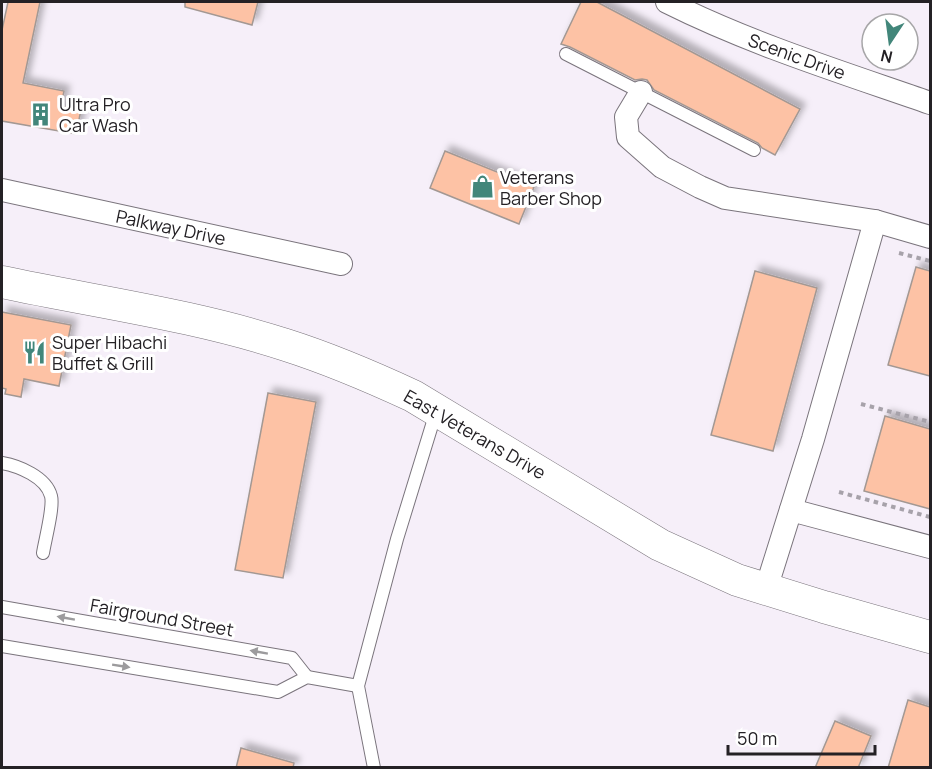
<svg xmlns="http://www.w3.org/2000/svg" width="932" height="769" viewBox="0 0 932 769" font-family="Manrope,sans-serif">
<defs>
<filter id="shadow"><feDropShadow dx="5.5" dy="-5.5" stdDeviation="3" flood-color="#0004"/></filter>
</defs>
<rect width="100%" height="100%" fill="#f6eff9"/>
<!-- building -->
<g fill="#fdc2a5" stroke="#a39893" stroke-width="1.5" filter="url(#shadow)">
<path d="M 8,2 L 40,2 L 23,83 L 64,91 L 61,106 L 81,110 L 76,134 L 2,121 L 2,30 Z"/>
<path d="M 185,2 L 258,2 L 252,25 L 185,7 Z"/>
<path d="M 581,2 L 597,2 L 800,109 L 775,155 L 762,148 L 758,143 L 654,90 L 647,80 L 642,79 L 635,80 L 570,47 L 561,44 Z"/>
<path d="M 445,151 L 534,187 L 519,224 L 430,188 Z"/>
<path d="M 916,267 L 930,271 L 930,376 L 888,365 Z"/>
<path d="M 755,271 L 817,288 L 773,451 L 711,435 Z"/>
<path d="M 2,312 L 71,325 L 59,386 L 24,379 L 21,397 L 5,394 L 6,389 L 2,388 Z"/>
<path d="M 268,393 L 316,402 L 283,578 L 235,570 Z"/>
<path d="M 885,416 L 930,429 L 930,509 L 864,491 Z"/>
<path d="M 908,700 L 930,707 L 930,768 L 888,768 Z"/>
<path d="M 835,721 L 871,736 L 858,768 L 815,768 Z"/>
<path d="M 241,748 L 294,763 L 293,768 L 236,768 Z"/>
</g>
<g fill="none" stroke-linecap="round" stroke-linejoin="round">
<defs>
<g id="lane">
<path d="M 566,54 L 754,150"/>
<path d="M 2,463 C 19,466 46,477 51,496 C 54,507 45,540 43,553"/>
<path d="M 2,607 L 292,658 L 307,677"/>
<path d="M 2,646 L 278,692 L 307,677 L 358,686"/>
<path d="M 374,768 L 358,686 L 397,539 L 436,412"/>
</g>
<g id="street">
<path d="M 667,2 C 751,44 841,72 930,103"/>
<path d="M 641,92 L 626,117 L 628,137 L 662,167 L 700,187 L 725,198 L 875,221 L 930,237"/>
<path d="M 2,190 L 341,264"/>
<path d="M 791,510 L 930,547"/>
<path d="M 766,589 L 813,439 L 875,221"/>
</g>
<path id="secondary" d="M 2,282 C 96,302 194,315 286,345 C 330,359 372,377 413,396 L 660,545 L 737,580 L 824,607 L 930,637"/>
</defs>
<!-- lane casing -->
<use href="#lane" stroke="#7a747c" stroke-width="14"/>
<!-- street casing -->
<use href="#street" stroke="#7a747c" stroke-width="24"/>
<!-- secondary casing -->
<use href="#secondary" stroke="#7a747c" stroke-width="33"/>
<!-- path -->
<g stroke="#a7a2aa" stroke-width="4" stroke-dasharray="4.5 4.5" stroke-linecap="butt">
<path d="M 899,253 L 930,261"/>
<path d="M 861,404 L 930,422"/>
<path d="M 839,492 L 930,517"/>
</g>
<!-- lane -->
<use href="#lane" stroke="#fff" stroke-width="12"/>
<!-- street -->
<use href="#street" stroke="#fff" stroke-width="22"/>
<!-- secondary -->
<use href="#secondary" stroke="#fff" stroke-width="32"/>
</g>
<!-- one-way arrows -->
<defs><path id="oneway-solid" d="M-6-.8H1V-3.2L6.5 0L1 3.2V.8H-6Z" transform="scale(1.5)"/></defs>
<g fill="#9c9b9d">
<use href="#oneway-solid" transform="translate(66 618) rotate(-170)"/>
<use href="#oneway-solid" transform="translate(259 652) rotate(-170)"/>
<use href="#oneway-solid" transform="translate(121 666) rotate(9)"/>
</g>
<!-- icons -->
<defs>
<symbol id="building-bare" viewBox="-9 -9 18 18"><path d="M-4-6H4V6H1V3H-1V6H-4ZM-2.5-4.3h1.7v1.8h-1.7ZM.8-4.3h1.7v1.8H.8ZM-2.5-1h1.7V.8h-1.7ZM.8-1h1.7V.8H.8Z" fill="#42867a" stroke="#fff" stroke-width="2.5" paint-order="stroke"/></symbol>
<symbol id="shop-bare" viewBox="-9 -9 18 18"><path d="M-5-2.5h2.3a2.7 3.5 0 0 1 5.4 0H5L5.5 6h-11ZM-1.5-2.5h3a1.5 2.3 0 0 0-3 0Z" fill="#42867a" stroke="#fff" stroke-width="2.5" paint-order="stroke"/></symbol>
<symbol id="restaurant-bare" viewBox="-9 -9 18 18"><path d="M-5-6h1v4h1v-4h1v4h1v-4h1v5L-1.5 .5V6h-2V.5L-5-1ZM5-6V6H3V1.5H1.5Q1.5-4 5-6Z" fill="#42867a" stroke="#fff" stroke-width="2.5" paint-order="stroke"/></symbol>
</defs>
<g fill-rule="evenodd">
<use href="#building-bare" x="24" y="98" width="33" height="33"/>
<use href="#shop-bare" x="466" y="170" width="33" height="33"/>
<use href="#restaurant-bare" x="18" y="336" width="33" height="33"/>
</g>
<g text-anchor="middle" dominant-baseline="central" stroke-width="6" stroke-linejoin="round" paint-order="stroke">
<!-- street labels -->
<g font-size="18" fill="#242125" stroke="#fff">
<text transform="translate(797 56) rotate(20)">Scenic Drive</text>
<text transform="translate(171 227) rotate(12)">Palkway Drive</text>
<text transform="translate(475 434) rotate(30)">East Veterans Drive</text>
<text transform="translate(162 617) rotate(10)">Fairground Street</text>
</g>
<!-- poi labels -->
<g font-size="18" fill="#242125" stroke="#fff" text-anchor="start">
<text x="59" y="104">Ultra Pro<tspan x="59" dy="21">Car Wash</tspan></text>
<text x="500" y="177">Veterans<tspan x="500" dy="21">Barber Shop</tspan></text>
<text x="52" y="342">Super Hibachi<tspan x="52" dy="21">Buffet &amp; Grill</tspan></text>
</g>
</g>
<!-- border -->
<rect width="932" height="769" fill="none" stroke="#242125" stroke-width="6"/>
<!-- north arrow -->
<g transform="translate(890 42) rotate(193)"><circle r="28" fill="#ffffff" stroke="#a7a6a8" stroke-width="1.5"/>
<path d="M0-4.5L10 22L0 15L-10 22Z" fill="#42867a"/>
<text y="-9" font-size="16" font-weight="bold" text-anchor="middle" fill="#242125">N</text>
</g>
<!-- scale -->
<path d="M728 745v9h147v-9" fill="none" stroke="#242125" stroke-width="3"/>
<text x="737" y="745" font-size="18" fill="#242125" stroke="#ffffff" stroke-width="4.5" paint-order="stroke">50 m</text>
</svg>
